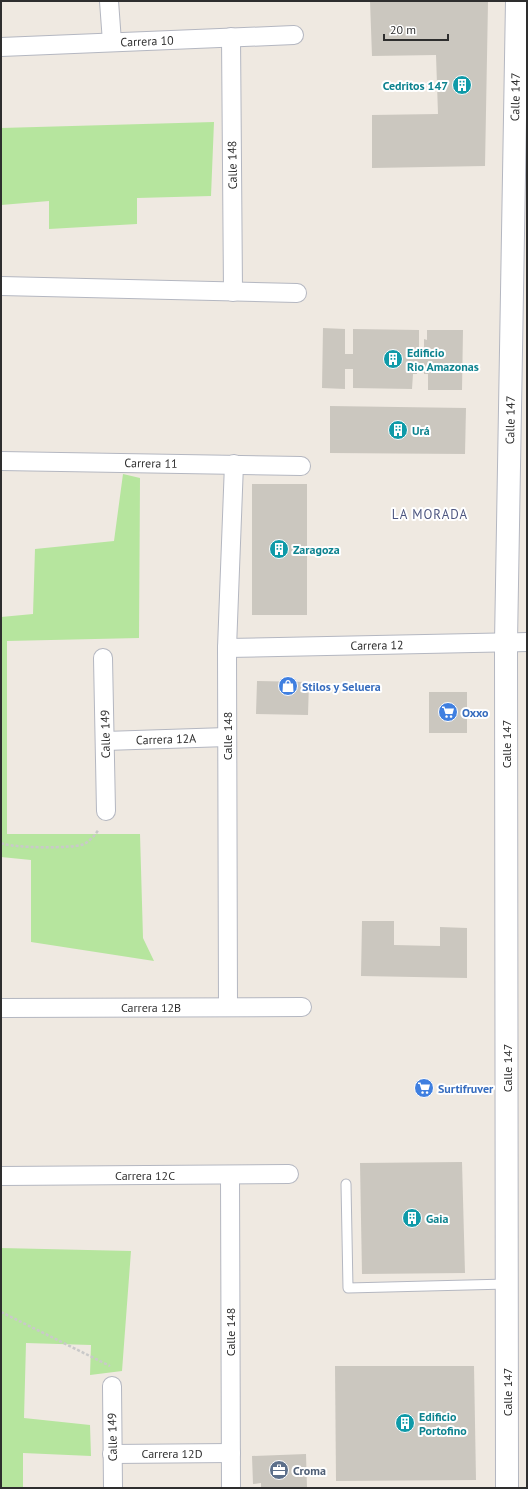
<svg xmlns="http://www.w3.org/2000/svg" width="528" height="1489" viewBox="0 0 528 1489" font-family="'PT Sans',sans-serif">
<rect width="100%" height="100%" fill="#efe9e1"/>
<!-- green -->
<g fill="#b6e59e">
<path d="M 214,122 L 211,196 L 137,198 L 137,224 L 49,229 L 49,201 L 1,205 L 1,128 Z"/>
<path d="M 123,474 L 140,478 L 139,638 L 7,641 L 7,834 L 140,834 L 143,938 L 154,961 L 31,942 L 31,860 L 1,857 L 1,617 L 33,614 L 35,549 L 114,541 Z"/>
<path d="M 1,1248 L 131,1251 L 122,1371 L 90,1375 L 91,1345 L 26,1343 L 24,1418 L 90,1425 L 91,1456 L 23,1453 L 23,1488 L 1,1488 Z"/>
</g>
<!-- building -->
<g fill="#cbc7bf">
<path d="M 370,1 L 488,2 L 485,166 L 372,168 L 372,115 L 438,114 L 436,55 L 372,56 Z"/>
<path d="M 323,328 L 345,329 L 345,354 L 353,354 L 353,329 L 419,330 L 419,352 L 424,352 L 424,339 L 427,340 L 427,330 L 463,330 L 462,390 L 428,390 L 428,374 L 424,374 L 424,363 L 417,363 L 417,374 L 413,374 L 412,389 L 353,388 L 353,369 L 345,369 L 345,389 L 322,388 Z"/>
<path d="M 330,406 L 466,408 L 465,454 L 330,453 Z"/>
<rect x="252" y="484" width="55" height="131"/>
<path d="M 257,681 L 309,682 L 308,715 L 256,714 Z"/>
<rect x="429" y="692" width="38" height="41"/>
<path d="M 362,921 L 394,921 L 394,945 L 440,946 L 440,927 L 467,928 L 467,978 L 361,976 Z"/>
<path d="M 462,1162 L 465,1273 L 362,1274 L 360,1163 Z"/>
<path d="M 335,1366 L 474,1366 L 476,1480 L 336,1481 Z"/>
<path d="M 306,1454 L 307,1488 L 261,1488 L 261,1483 L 253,1484 L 252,1456 Z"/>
</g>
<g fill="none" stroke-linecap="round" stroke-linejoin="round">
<defs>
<path id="lane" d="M 346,1184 L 348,1288 L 507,1284"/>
<g id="street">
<path d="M 109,1 L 112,42"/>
<path d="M 231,37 L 233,292"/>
<path d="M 1,47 L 294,35"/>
<path d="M 1,286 L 297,293"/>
<path d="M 1,461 L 301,466"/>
<path d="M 227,648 L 527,642"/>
<path d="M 103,658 L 106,811"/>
<path d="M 105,741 L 227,737"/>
<path d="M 228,1007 L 227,648 L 234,464"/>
<path d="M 1,1008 L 302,1007"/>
<path d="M 230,1175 L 231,1488"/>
<path d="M 1,1176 L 289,1174"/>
<path d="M 112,1386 L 113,1488"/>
<path d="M 112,1454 L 231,1453"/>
</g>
<path id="secondary" d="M 507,1488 L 506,642 L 517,1"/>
</defs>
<!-- lane casing -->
<use href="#lane" stroke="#b4b7c1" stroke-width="11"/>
<!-- street casing -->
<use href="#street" stroke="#b4b7c1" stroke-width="20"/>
<!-- secondary casing -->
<use href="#secondary" stroke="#b4b7c1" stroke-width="24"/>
<!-- path -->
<g stroke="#c9c9c9" stroke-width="2.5" stroke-dasharray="3 2" stroke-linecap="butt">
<path d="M 1,843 C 11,848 73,849 84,844 C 90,841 95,835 99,829"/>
<path d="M 1,1312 L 110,1366"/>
</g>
<!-- lane -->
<use href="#lane" stroke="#fff" stroke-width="9"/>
<!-- street -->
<use href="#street" stroke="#fff" stroke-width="18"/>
<!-- secondary -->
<use href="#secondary" stroke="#fff" stroke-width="22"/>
</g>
<!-- icons -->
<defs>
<symbol id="building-disc" viewBox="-11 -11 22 22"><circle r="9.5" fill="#0f9aa8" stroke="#fff"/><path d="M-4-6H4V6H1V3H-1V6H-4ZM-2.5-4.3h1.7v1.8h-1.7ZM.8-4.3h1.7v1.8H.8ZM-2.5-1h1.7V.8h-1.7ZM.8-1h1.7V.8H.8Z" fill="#fff"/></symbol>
<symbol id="shop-disc" viewBox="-11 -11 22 22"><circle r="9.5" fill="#3f7fe0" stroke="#fff"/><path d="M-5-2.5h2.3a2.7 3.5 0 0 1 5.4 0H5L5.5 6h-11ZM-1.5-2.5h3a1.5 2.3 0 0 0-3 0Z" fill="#fff"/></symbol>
<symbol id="supermarket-disc" viewBox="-11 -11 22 22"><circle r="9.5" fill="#3f7fe0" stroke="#fff"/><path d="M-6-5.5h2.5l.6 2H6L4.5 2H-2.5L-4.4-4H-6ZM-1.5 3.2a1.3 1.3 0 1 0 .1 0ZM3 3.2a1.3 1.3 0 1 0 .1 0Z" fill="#fff"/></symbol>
<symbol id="office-disc" viewBox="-11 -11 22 22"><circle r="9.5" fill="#5c6f8a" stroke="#fff"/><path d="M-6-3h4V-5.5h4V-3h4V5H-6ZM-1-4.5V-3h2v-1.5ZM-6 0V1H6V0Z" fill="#fff"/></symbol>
</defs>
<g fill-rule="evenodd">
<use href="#building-disc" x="451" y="74" width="22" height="22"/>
<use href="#building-disc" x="382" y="348" width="22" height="22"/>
<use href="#building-disc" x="387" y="419" width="22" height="22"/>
<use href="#building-disc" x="268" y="538" width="22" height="22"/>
<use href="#shop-disc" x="277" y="675" width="22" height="22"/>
<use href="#supermarket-disc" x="437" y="701" width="22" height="22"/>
<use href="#supermarket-disc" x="413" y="1077" width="22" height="22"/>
<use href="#building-disc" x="401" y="1207" width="22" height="22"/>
<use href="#building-disc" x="394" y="1412" width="22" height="22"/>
<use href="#office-disc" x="268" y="1459" width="22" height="22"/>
</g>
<g text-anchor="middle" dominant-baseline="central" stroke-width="4" stroke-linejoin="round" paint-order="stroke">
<!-- street labels -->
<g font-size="12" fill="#2e2e2e" stroke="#fff">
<text transform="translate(147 41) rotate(-2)">Carrera 10</text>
<text transform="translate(515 97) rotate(-89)">Calle 147</text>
<text transform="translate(232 165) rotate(-91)">Calle 148</text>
<text transform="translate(510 420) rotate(-89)">Calle 147</text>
<text transform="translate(151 463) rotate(1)">Carrera 11</text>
<text transform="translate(377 645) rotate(-1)">Carrera 12</text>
<text transform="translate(105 734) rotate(-91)">Calle 149</text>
<text transform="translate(227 736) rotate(-90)">Calle 148</text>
<text transform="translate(166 739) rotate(-2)">Carrera 12A</text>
<text transform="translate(506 744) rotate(-90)">Calle 147</text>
<text x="151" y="1007">Carrera 12B</text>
<text transform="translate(507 1068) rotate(-90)">Calle 147</text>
<text x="145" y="1175">Carrera 12C</text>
<text transform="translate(230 1332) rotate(-90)">Calle 148</text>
<text transform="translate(507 1392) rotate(-90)">Calle 147</text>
<text transform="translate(112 1437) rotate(-91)">Calle 149</text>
<text x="172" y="1453">Carrera 12D</text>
</g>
<!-- culture labels -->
<g font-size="12" font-weight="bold" fill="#0d838f" stroke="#fff" text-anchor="start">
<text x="448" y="85" text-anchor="end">Cedritos 147</text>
<text x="407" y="352">Edificio<tspan x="407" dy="14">Rio Amazonas</tspan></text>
<text x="412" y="430">Urá</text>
<text x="293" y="549">Zaragoza</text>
<text x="426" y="1218">Gaia</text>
<text x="419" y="1416">Edificio<tspan x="419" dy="14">Portofino</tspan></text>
</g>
<!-- shop labels -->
<g font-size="12" font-weight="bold" fill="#366cbe" stroke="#fff" text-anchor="start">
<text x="302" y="686">Stilos y Seluera</text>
<text x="462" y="712">Oxxo</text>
<text x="438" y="1088">Surtifruver</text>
</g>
<!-- service labels -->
<g font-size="12" font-weight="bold" fill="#4e5e75" stroke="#fff" text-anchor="start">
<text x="293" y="1470">Croma</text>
</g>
<!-- neighbourhood labels -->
<g font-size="13" letter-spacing="1" fill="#4d5680" stroke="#fff">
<text x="430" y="514">LA MORADA</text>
</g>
</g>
<!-- border -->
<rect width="528" height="1489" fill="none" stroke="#2e2e2e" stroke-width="4"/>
<!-- scale -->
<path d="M384 34v6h64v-6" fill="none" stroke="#2e2e2e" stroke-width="2"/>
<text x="390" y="34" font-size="12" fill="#2e2e2e" stroke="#ffffff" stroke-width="3" paint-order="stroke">20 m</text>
</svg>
